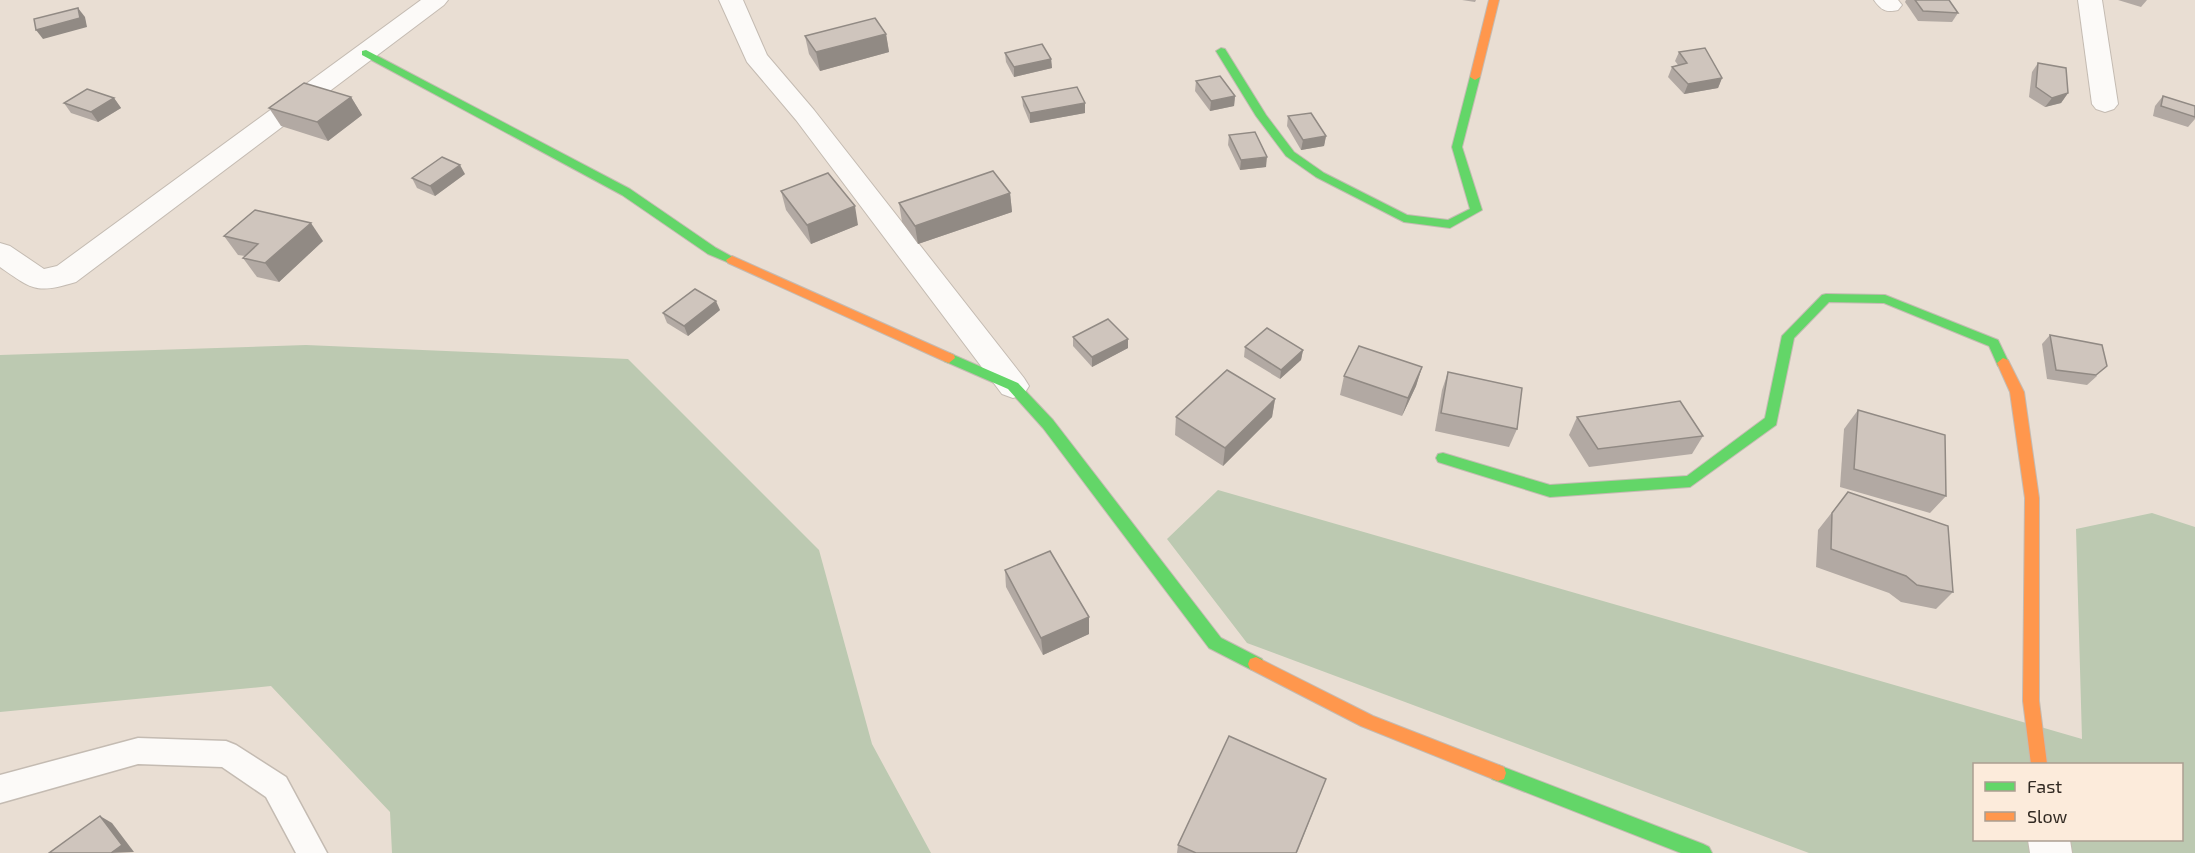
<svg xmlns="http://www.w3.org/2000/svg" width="2195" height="853" viewBox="0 0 2195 853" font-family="'Exo 2',sans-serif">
<rect width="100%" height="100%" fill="#e9ded3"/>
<!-- forest -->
<g fill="#bcc9b1" fill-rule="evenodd">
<path d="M 306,345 L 628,359 L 819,550 L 872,744 L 931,853 L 392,853 L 390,812 L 271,686 L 0,712 L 0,355 Z"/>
<path d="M 1218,490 L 2082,739 L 2076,529 L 2152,513 L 2195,527 L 2195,853 L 1809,853 L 1247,643 L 1167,539 ZM 1974,764 L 2182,764 L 2182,840 L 1974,840 Z"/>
</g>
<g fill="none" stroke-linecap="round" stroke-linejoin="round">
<defs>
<path id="lane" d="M 138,738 L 226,741 L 236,745 L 286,777 L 327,853 L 296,853 L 266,797 L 222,767 L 138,764 L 0,803 L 0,775 Z"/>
<g id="street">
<path d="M 421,0 L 448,0 L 444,5 L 76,282 C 36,294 33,290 0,267 L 0,243 L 10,246 L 44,269 L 57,266 Z"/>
<path d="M 719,0 L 743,0 L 767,55 L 814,110 L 1024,378 L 1029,386 L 1024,394 L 1013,398 L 1002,394 L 796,120 L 747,62 Z"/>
<path d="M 1874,0 L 1898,0 L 1902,5 L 1898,10 C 1886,13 1881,10 1874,0 Z"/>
<path d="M 2078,0 L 2102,0 L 2118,104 L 2114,109 L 2105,112 L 2096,109 L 2092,104 Z"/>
<path d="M 2028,840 L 2070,840 L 2072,853 L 2030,853 Z"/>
</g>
<g id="fast">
<path d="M 1221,48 L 1225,49 L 1266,115 L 1294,152 L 1324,173 L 1407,215 L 1448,220 L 1470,209 L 1452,147 L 1470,77 L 1475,74 L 1479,75 L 1480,77 L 1462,147 L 1482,210 L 1450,228 L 1404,222 L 1316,177 L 1286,156 L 1256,116 L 1216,51 Z"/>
<path d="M 366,50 L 630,189 L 716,248 L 738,260 L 732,264 L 708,254 L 622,195 L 362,55 L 362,51 Z"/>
<path d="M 1826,294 L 1885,295 L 1998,340 L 2009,363 L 2008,366 L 1998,366 L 1989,346 L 1884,303 L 1829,302 L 1794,338 L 1776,425 L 1690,487 L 1550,497 L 1438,462 L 1436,458 L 1438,454 L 1443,453 L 1550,485 L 1687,476 L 1765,418 L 1782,336 L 1822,295 Z"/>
<path d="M 949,353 L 1018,383 L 1053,420 L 1221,638 L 1262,659 L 1264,664 L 1262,669 L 1256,671 L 1250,669 L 1209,648 L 1043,428 L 1008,389 L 944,361 L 943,358 L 944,355 Z"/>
<path d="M 1498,765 L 1703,844 L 1709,847 L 1712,853 L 1681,853 L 1492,779 L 1490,773 L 1492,767 Z"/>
</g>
<g id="slow">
<path d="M 1489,0 L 1499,0 L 1480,77 L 1475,80 L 1470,77 Z"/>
<path d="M 732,256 L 954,355 L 955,358 L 949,363 L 944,361 L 728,263 L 726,260 Z"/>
<path d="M 2003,358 L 2008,360 L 2024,392 L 2039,498 L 2039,701 L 2047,764 L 2031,764 L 2023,701 L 2025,498 L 2010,392 L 1997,363 Z"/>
<path d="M 1256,657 L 1373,716 L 1504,767 L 1506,773 L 1504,779 L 1498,781 L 1361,726 L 1250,669 L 1248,664 L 1250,659 Z"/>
</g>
</defs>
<!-- lane casing -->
<use href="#lane" stroke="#c4bbb2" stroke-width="3"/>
<!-- street casing -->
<use href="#street" stroke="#c4bbb2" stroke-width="2"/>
<!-- fast casing -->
<use href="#fast" stroke="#c4bbb2" stroke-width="2"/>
<!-- slow casing -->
<use href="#slow" stroke="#c4bbb2" stroke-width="2"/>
<!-- lane -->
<use href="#lane" fill="#fcfaf8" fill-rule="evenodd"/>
<!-- street -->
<use href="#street" fill="#fcfaf8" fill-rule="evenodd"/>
<!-- fast -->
<use href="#fast" fill="#63d668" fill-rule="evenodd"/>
<!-- slow -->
<use href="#slow" fill="#ff974d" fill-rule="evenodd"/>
</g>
<!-- wall -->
<g fill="#b2a9a3">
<path d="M 1462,0 L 1476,0 L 1475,2 Z"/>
<path d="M 1906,0 L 1949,0 L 1958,13 L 1952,22 L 1918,21 L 1905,2 Z"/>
<path d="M 2118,0 L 2147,0 L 2141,7 Z"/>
<path d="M 886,34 L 889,52 L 820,71 L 809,54 L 805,36 Z"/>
<path d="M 1679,52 L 1722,78 L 1718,88 L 1684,94 L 1668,77 L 1672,67 L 1678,65 L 1675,61 Z"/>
<path d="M 1005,53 L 1051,59 L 1052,68 L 1014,77 L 1006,62 Z"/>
<path d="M 2038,63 L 2068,93 L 2061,103 L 2045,107 L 2029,97 L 2032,72 Z"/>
<path d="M 1196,81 L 1235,96 L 1234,106 L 1210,111 L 1195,91 Z"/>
<path d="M 2163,96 L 2195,106 L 2195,119 L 2188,127 L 2153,116 L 2155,106 Z"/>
<path d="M 351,97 L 362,115 L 328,141 L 281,126 L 269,108 Z"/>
<path d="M 1022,97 L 1085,103 L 1085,113 L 1030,123 L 1023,106 Z"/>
<path d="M 114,98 L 121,108 L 98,122 L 71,113 L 64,103 Z"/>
<path d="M 1288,116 L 1326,136 L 1324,146 L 1301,150 L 1287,126 Z"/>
<path d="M 1229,135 L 1266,167 L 1240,170 L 1228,145 Z"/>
<path d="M 465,174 L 435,196 L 417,188 L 412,178 Z"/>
<path d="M 781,191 L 858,225 L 811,244 L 786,210 Z"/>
<path d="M 1010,193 L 1012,212 L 918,244 L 902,222 L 899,203 Z"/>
<path d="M 224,236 L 323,241 L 279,282 L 257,277 L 243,258 L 245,256 L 238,255 Z"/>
<path d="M 720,310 L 688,336 L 667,323 L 663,313 Z"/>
<path d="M 2050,335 L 2097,376 L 2087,385 L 2047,379 L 2042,344 Z"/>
<path d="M 1073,337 L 1128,348 L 1092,367 L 1073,346 Z"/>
<path d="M 1245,347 L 1303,350 L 1301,360 L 1280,379 L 1244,357 Z"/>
<path d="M 1422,367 L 1416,386 L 1402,416 L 1340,395 L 1344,376 Z"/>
<path d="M 1448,372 L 1517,429 L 1509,447 L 1435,431 L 1442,390 Z"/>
<path d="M 1275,399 L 1272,417 L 1223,466 L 1175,435 L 1176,417 Z"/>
<path d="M 1858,410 L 1946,496 L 1930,513 L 1840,487 L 1844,429 Z"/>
<path d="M 1577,417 L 1703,436 L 1692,454 L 1589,467 L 1569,435 Z"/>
<path d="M 1848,492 L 1953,592 L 1936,609 L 1901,602 L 1889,593 L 1816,567 L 1818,530 Z"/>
<path d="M 1005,570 L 1089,617 L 1089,634 L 1043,655 L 1006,587 Z"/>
<path d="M 1326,779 L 1297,853 L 1177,853 L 1178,845 Z"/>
</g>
<!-- shaded-wall -->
<g fill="#918a84">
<path d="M 78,8 L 85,17 L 87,27 L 43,39 L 36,30 Z"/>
<path d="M 886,34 L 889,52 L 820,71 L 816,52 Z"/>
<path d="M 1051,59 L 1052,68 L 1014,77 L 1014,67 Z"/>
<path d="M 1722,78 L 1718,88 L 1684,94 L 1688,84 Z"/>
<path d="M 2068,93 L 2061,103 L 2045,107 L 2052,98 Z"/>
<path d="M 1235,96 L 1234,106 L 1210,111 L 1211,101 Z"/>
<path d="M 351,97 L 362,115 L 328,141 L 317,122 Z"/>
<path d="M 114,98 L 121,108 L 98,122 L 91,112 Z"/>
<path d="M 1085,103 L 1085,113 L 1030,123 L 1030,113 Z"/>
<path d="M 1326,136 L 1324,146 L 1301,150 L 1303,140 Z"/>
<path d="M 1267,157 L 1266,167 L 1240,170 L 1241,160 Z"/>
<path d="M 460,165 L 465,174 L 435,196 L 430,186 Z"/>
<path d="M 1010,193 L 1012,212 L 918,244 L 915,226 Z"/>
<path d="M 855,206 L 858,225 L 811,244 L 807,225 Z"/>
<path d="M 311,223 L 323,241 L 279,282 L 265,263 Z"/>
<path d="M 716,301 L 720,310 L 688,336 L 684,326 Z"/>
<path d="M 1128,339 L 1128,348 L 1092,367 L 1092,357 Z"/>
<path d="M 1303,350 L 1301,360 L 1280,379 L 1281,370 Z"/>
<path d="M 1422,367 L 1416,386 L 1402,416 L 1408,398 Z"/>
<path d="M 1275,399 L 1272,417 L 1223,466 L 1225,448 Z"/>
<path d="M 1089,617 L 1089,634 L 1043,655 L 1041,638 Z"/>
<path d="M 100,816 L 112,823 L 134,852 L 111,853 Z"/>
</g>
<!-- building -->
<g fill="#cfc5bd" stroke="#918a84" stroke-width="1.5">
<path d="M 1915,0 L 1949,0 L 1958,13 L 1923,11 Z"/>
<path d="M 78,8 L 80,18 L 36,30 L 34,19 Z"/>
<path d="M 875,18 L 886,34 L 816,52 L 805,36 Z"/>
<path d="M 1042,44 L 1051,59 L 1014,67 L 1005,53 Z"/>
<path d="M 1705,48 L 1722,78 L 1688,84 L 1672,67 L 1687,63 L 1679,52 Z"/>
<path d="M 2038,63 L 2066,68 L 2068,93 L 2052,98 L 2036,87 Z"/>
<path d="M 1220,76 L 1235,96 L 1211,101 L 1196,81 Z"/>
<path d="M 304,83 L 351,97 L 317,122 L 269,108 Z"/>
<path d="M 1077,87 L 1085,103 L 1030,113 L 1022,97 Z"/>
<path d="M 87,89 L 114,98 L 91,112 L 64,103 Z"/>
<path d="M 2163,96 L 2195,106 L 2195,117 L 2161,106 Z"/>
<path d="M 1311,113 L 1326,136 L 1303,140 L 1288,116 Z"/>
<path d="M 1255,132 L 1267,157 L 1241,160 L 1229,135 Z"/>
<path d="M 442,157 L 460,165 L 430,186 L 412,178 Z"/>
<path d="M 993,171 L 1010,193 L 915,226 L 899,203 Z"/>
<path d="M 828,173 L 855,206 L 807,225 L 781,191 Z"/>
<path d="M 255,210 L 311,223 L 265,263 L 243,258 L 258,244 L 224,236 Z"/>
<path d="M 695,289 L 716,301 L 684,326 L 663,313 Z"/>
<path d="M 1108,319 L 1128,339 L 1092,357 L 1073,337 Z"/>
<path d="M 1267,328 L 1303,350 L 1281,370 L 1245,347 Z"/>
<path d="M 2050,335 L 2102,345 L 2107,366 L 2096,375 L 2056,370 Z"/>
<path d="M 1359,346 L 1422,367 L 1408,398 L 1344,376 Z"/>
<path d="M 1227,370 L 1275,399 L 1225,448 L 1176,417 Z"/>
<path d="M 1448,372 L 1522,388 L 1517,429 L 1441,413 Z"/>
<path d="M 1680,401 L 1703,436 L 1598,449 L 1577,417 Z"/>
<path d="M 1858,410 L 1945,435 L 1946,496 L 1854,469 Z"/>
<path d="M 1848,492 L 1948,526 L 1953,592 L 1917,585 L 1906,576 L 1831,549 L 1832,513 Z"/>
<path d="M 1050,551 L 1089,617 L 1041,638 L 1005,570 Z"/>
<path d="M 1229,736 L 1326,779 L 1296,853 L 1196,853 L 1178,845 Z"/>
<path d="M 100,816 L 122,845 L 111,853 L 49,853 Z"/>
</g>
<!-- legend -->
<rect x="1973" y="763" width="210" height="78" fill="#fcebdb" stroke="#ab9e91" stroke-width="1.5"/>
<rect x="1985" y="782" width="30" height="9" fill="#63d668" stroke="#ab9e91" stroke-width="1.5"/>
<text x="2027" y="793" font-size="18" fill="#322a23">Fast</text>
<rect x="1985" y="812" width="30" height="9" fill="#ff974d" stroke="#ab9e91" stroke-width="1.5"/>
<text x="2027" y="823" font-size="18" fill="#322a23">Slow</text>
</svg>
